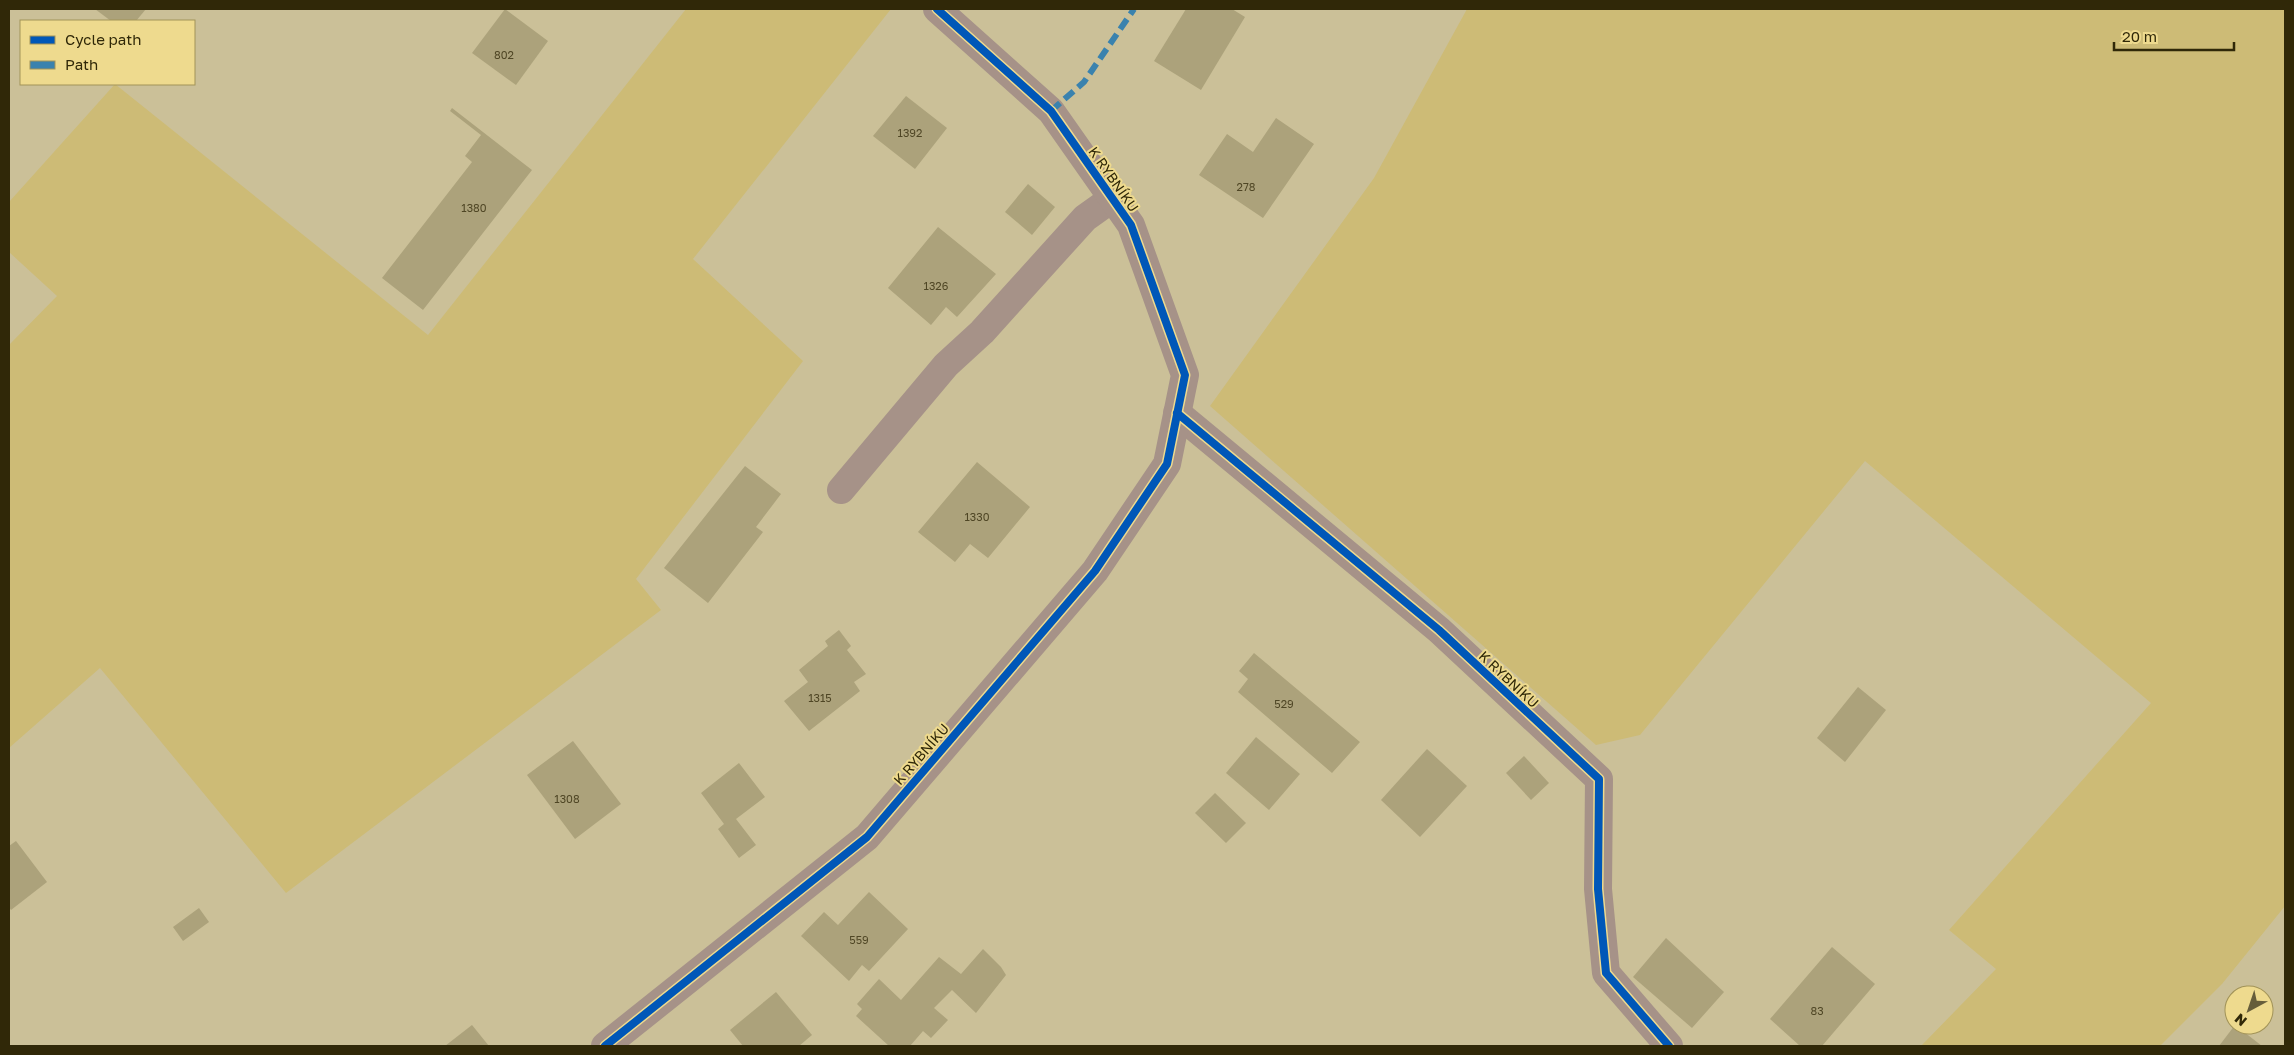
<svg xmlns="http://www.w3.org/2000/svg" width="2294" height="1055" viewBox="0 0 2294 1055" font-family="'Golos Text',sans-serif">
<rect width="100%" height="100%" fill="#cbc098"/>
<!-- green -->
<g fill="#cdbb76">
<path d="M 686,9 L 891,9 L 693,259 L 803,361 L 636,579 L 661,610 L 286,893 L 100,668 L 9,748 L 9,345 L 57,296 L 9,252 L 9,202 L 115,84 L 428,335 Z"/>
<path d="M 1467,9 L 2285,9 L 2285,906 L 2222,984 L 2160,1046 L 1921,1046 L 1996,969 L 1949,930 L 2151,703 L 1865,461 L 1640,735 L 1596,745 L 1210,406 L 1374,178 Z"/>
</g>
<!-- building -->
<g fill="#aca27b">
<path d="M 95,9 L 146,9 L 136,21 L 111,21 Z"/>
<path d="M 505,9 L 548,41 L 516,85 L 472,53 Z"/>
<path d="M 1186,9 L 1232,9 L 1245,17 L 1201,90 L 1154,61 Z"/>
<path d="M 906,96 L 947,128 L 915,169 L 873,136 Z"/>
<path d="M 452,108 L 532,170 L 423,310 L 382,278 L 472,162 L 465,156 L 481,135 L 450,111 Z"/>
<path d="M 1276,118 L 1314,144 L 1263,218 L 1199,175 L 1227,134 L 1253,152 Z"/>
<path d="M 1028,184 L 1055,207 L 1032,235 L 1005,212 Z"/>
<path d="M 938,227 L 996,274 L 957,317 L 946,307 L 931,325 L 888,288 Z"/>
<path d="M 977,462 L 1030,507 L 988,558 L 970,544 L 955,562 L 918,532 Z"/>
<path d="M 745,466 L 781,494 L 756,527 L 763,532 L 708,603 L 664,568 Z"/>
<path d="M 839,630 L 851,646 L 847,650 L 866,674 L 854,682 L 860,691 L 809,731 L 784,701 L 808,682 L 799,670 L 828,646 L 825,641 Z"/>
<path d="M 1254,653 L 1360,742 L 1332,773 L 1238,692 L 1248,679 L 1239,671 Z"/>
<path d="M 1858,687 L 1886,710 L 1845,762 L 1817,738 Z"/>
<path d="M 1256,737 L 1300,774 L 1269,810 L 1226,773 Z"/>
<path d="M 573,741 L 621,804 L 575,839 L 527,775 Z"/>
<path d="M 1427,749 L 1467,786 L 1420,837 L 1381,800 Z"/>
<path d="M 1524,756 L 1549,783 L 1531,800 L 1506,773 Z"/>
<path d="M 739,763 L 765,797 L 736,819 L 756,845 L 739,858 L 718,829 L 724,824 L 701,793 Z"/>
<path d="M 1215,793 L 1246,823 L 1226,843 L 1195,813 Z"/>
<path d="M 16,841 L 47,882 L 11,910 L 9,907 L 9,846 Z"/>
<path d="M 869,892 L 908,929 L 869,971 L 862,965 L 849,981 L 801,936 L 824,912 L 838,925 Z"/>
<path d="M 199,908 L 209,922 L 183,941 L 173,927 Z"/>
<path d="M 1666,938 L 1724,992 L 1692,1028 L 1633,977 Z"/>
<path d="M 1832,947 L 1875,984 L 1822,1046 L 1800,1046 L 1770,1019 Z"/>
<path d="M 983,949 L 1001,967 L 1006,975 L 976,1013 L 952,990 L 934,1008 L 948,1020 L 931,1038 L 923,1031 L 910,1046 L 889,1046 L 856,1016 L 862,1009 L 857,1004 L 879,979 L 901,1000 L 939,957 L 961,974 Z"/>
<path d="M 776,992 L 812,1035 L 799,1046 L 743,1046 L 730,1030 Z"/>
<path d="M 472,1025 L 489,1046 L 445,1046 Z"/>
<path d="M 2235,1025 L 2262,1046 L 2219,1046 Z"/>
</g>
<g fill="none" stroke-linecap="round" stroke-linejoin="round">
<!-- minor -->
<g stroke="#a69288" stroke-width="28">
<path d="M 1177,413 L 1439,630 L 1599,779 L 1598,889 L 1606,973 L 1669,1046"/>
<path d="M 841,490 L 946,365 L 982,332 L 1085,218 L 1113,198"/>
<path d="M 605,1046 L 867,837 L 1095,571 L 1167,464 L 1185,375 L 1131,225 L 1051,111 L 937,9"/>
</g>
<!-- quiet -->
<path stroke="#3a82ae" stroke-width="6" stroke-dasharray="12 6" stroke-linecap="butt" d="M 1051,111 L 1084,82 L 1134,9"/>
<defs>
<g id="cycleway">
<path d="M 1177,413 L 1439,630 L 1599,779 L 1598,889 L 1606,973 L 1669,1046"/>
<path d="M 605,1046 L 867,837 L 1095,571 L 1167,464 L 1185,375 L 1131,225 L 1051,111 L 937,9"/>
</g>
</defs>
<!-- cycleway casing -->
<use href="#cycleway" stroke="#eeda8e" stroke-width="11"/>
<!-- cycleway -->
<use href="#cycleway" stroke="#0057b8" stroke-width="8"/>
</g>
<g text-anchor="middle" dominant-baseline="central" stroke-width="4" stroke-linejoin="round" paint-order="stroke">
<!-- number labels -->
<g font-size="11" fill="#4f4625">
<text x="504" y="54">802</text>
<text x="910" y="132">1392</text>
<text x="1246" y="186">278</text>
<text x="474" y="207">1380</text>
<text x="936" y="285">1326</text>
<text x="977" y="516">1330</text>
<text x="820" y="697">1315</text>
<text x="1284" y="703">529</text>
<text x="567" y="798">1308</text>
<text x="859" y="939">559</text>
<text x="1817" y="1010">83</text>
</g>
<!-- street labels -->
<g font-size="14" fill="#302808" stroke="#eeda8e">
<text transform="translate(1114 179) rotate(55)">K RYBNÍKU</text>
<text transform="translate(1509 679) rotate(43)">K RYBNÍKU</text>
<text transform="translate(921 754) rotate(-49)">K RYBNÍKU</text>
</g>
</g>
<!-- border -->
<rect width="2294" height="1055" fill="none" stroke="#302808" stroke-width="20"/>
<!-- legend -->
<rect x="20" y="20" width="175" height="65" fill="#eeda8e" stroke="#a29358"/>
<rect x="30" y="36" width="25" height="8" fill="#0057b8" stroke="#a29358"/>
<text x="65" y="45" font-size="15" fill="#302808">Cycle path</text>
<rect x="30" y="61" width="25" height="8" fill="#3a82ae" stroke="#a29358"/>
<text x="65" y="70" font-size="15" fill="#302808">Path</text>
<!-- north arrow -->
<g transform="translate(2249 1010) rotate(220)"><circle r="24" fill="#eeda8e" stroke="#a29358"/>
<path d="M0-4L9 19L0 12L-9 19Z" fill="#665d3a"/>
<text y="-8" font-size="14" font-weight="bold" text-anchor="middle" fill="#302808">N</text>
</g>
<!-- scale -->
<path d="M2114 42v8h120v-8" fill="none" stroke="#302808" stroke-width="2.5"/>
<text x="2122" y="42" font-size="15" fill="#302808" stroke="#eeda8e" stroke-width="4" paint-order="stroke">20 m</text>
</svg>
